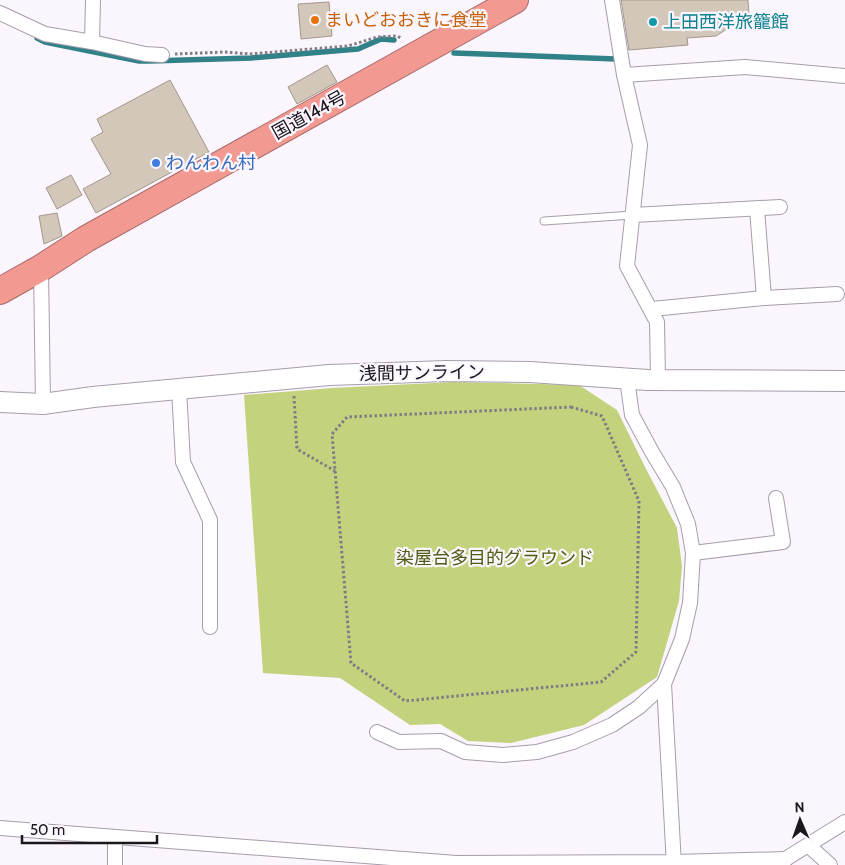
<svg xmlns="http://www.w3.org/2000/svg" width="845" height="865" viewBox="0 0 845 865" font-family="Cabin,'Noto Sans JP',sans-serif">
<rect width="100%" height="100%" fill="#fbf5fe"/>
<!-- green -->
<path fill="#c3d27d" d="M 454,382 L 579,385 L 617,410 L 645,467 L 677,528 L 682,566 L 679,601 L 657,677 L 584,725 L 511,743 L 468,741 L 440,724 L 410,725 L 340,678 L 263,673 L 244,395 L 332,388 Z"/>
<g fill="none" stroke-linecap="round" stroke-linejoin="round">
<!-- stream -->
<g stroke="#318288" stroke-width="5.5">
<path d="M 37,38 L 45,42 L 139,61 L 150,61 L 251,58 L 358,49 L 381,39 L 394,40"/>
<path d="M 454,53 L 616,59"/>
</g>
</g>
<!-- building -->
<g fill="#d2c7b8" stroke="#a2988a">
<path d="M 621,0 L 748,0 L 749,15 L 716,36 L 687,38 L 688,45 L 629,50 Z"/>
<path d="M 329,2 L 332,36 L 301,39 L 298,4 Z"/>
<path d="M 327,65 L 337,82 L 297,104 L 288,87 Z"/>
<path d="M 170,80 L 209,152 L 96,213 L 83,189 L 111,174 L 91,139 L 103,132 L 97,119 Z"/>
<path d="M 71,175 L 82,195 L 57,209 L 46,188 Z"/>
<path d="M 57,213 L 62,236 L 44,244 L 39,216 Z"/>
</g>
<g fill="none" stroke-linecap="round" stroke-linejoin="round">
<defs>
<path id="lane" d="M 544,221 L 633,215"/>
<g id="street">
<path d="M 612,0 L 624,75 L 640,145 L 627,266 L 657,322 L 658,380"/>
<path d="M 0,13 L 45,34 L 92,42 L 145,54 L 162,55"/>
<path d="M 92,42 L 93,0"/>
<path d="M 624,75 L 745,67 L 845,76"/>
<path d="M 757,209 L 764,298"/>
<path d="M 633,215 L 780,207"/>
<path d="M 41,268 L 43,404"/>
<path d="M 652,309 L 764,298 L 837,294"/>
<path d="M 627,379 L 632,415 L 652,452 L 673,487 L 688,524 L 693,553 L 690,603 L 682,639 L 664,684 L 674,865"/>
<path d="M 179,389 L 183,462 L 210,520 L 210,627"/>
<path d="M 693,553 L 783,542 L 776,498"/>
<path d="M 377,732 L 399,742 L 441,741 L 465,752 L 503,755 L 537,752 L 573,742 L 612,725 L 639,707 L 664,684"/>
<path d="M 0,828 L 456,863 L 674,862 L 786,859"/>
<path d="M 115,837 L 115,865"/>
<path d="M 809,846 L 830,865"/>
<path d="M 779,863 L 845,822"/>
</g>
<path id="secondary" d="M 0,402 L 43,404 L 93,397 L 329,375 L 447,371 L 530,372 L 648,380 L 845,381"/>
<path id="highway" d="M 0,291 L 41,268 L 86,239 L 515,0"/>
</defs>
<!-- lane casing -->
<use href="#lane" stroke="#a69dab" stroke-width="9"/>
<!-- street casing -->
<use href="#street" stroke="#a69dab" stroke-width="16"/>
<!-- secondary casing -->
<use href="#secondary" stroke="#a69dab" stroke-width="22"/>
<!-- highway casing -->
<use href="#highway" stroke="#a76c69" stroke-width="28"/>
<!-- path -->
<g stroke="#817c83" stroke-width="3" stroke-dasharray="2.5 2.5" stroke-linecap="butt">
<path d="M 175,54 L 225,52 L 250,54 L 348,46 L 377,37 L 397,36 L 401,38"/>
<path d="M 294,396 L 297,449 L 335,471"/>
<path d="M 571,407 L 602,416 L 639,501 L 636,652 L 601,682 L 405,701 L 351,663 L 332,434 L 347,417 Z"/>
</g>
<!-- lane -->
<use href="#lane" stroke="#fff" stroke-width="7"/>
<!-- street -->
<use href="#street" stroke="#fff" stroke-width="14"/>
<!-- secondary -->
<use href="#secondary" stroke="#fff" stroke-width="20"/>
<!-- highway -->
<use href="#highway" stroke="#f29992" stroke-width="26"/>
</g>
<!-- markers -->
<circle fill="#e8710a" stroke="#fbf5fe" stroke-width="2" cx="315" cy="20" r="5"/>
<circle fill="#0f9aa8" stroke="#fbf5fe" stroke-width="2" cx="653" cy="22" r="5"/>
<circle fill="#3f7fe0" stroke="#fbf5fe" stroke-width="2" cx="156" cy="163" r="5"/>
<g text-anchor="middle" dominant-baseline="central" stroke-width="4.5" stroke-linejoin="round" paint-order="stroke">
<!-- food labels -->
<g font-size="18" fill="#c56008" stroke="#fbf5fe" text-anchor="start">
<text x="325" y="20">まいどおおきに食堂</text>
</g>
<!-- culture labels -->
<g font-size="18" fill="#0d838f" stroke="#fbf5fe" text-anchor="start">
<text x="663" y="22">上田西洋旅籠館</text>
</g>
<!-- street labels -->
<g font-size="18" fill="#1b171d" stroke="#fbf5fe">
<text transform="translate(309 115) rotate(-29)">国道144号</text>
<text transform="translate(422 373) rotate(-1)">浅間サンライン</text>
</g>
<!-- shop labels -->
<g font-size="18" fill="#366cbe" stroke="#fbf5fe" text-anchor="start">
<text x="166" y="163">わんわん村</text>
</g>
<!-- park labels -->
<g font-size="18" fill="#515b12" stroke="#fbf5fe">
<text x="495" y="558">染屋台多目的グラウンド</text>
</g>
</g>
<!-- north arrow -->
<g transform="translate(800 820) rotate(358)" stroke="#fbf5fe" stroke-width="4" paint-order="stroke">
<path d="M0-4L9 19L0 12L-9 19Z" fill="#1b171d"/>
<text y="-8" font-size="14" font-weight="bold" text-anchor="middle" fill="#1b171d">N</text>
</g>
<!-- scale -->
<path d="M22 835v8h135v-8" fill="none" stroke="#1b171d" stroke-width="2.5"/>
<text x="30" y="835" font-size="15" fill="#1b171d" stroke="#fbf5fe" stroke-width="4" paint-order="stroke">50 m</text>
</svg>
